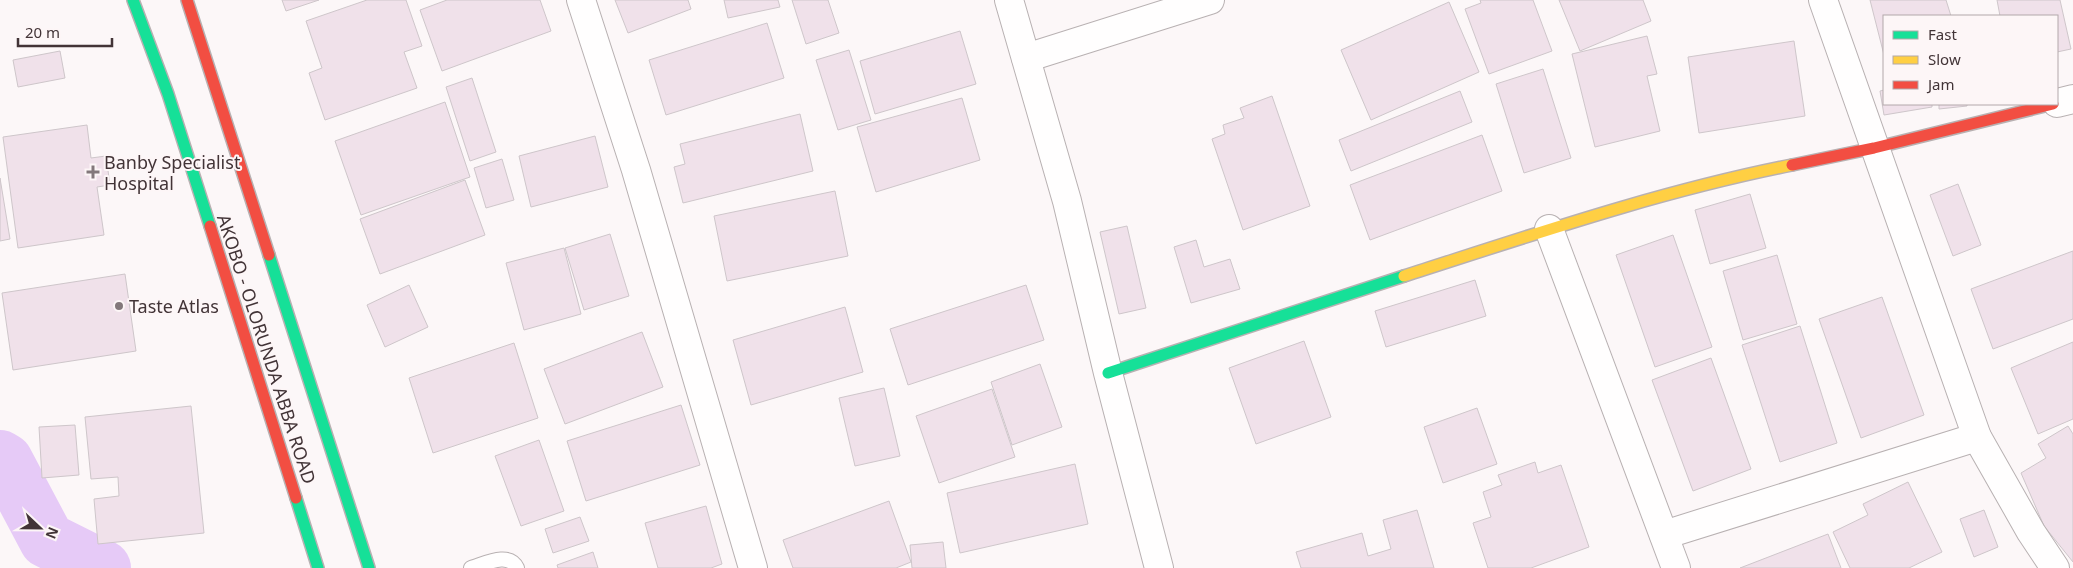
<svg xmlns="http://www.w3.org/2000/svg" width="2073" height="568" viewBox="0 0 2073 568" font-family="'Noto Sans',sans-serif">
<rect width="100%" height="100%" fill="#fcf7f8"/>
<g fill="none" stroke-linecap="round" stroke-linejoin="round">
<!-- river -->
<path stroke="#e6caf7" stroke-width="56" d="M 0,458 L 5,461 L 47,540 L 103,568"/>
</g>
<!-- building -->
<g fill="#f0e1ea" stroke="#cec6ca">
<path d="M 282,0 L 319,0 L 286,11 Z"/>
<path d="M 367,0 L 406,0 L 422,46 L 404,52 L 417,88 L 325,120 L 309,73 L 322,68 L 306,21 Z"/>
<path d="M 447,0 L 540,0 L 551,31 L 442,71 L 420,10 Z"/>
<path d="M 615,0 L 688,0 L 691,9 L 628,33 Z"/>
<path d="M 724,0 L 778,0 L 780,7 L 728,18 Z"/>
<path d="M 792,0 L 828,0 L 839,33 L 806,44 Z"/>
<path d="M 1480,0 L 1533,0 L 1552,51 L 1489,74 L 1465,9 L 1481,3 Z"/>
<path d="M 1559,0 L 1643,0 L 1651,21 L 1580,51 Z"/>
<path d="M 1870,0 L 1946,0 L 1951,16 L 1884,16 L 1884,55 Z"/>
<path d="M 1997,0 L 2060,0 L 2071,49 L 2057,52 L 2057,16 L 2000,16 Z"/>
<path d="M 1449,2 L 1479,72 L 1371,120 L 1341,50 Z"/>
<path d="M 767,23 L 784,78 L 666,115 L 649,60 Z"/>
<path d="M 960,31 L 976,84 L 875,114 L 860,61 Z"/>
<path d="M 1647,36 L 1657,74 L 1647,76 L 1660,131 L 1595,147 L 1572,54 Z"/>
<path d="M 1794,41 L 1805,116 L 1699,133 L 1688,57 Z"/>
<path d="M 849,50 L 871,120 L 838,130 L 816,60 Z"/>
<path d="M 60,51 L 65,78 L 18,87 L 13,60 Z"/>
<path d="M 1543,69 L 1571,158 L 1524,173 L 1496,84 Z"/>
<path d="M 472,78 L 496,152 L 470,161 L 446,87 Z"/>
<path d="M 1884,90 L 1884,104 L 1932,104 L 1932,107 L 1884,115 L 1880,91 Z"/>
<path d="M 1460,91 L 1472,122 L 1351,171 L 1339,140 Z"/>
<path d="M 1272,96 L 1310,206 L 1243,230 L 1212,139 L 1225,134 L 1223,125 L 1244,118 L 1240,108 Z"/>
<path d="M 962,98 L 980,160 L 876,192 L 857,127 Z"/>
<path d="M 445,102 L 470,177 L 361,215 L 335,141 Z"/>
<path d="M 1939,104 L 1967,104 L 1967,106 L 1939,109 Z"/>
<path d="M 800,114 L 813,171 L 683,203 L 674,167 L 685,164 L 680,144 Z"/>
<path d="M 87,125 L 91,158 L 106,156 L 110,185 L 97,187 L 104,235 L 18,248 L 3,137 Z"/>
<path d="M 1482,135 L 1502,191 L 1370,240 L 1350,185 Z"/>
<path d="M 595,136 L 608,187 L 531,207 L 519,156 Z"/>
<path d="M 502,159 L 514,200 L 486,208 L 474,168 Z"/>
<path d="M 0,178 L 10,239 L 0,241 Z"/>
<path d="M 465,180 L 485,235 L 380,274 L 360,219 Z"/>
<path d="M 1958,184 L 1981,245 L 1953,256 L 1930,195 Z"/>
<path d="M 835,191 L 848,256 L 727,281 L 714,216 Z"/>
<path d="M 1750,194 L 1766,248 L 1710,264 L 1695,210 Z"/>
<path d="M 1127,226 L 1146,308 L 1119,314 L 1100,232 Z"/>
<path d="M 610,234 L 629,296 L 584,310 L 565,248 Z"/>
<path d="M 1673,235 L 1712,347 L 1655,367 L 1616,255 Z"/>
<path d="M 1196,240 L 1204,267 L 1230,259 L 1240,289 L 1191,303 L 1174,247 Z"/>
<path d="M 564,248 L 581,314 L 524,330 L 506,263 Z"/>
<path d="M 2073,251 L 2073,319 L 1993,349 L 1971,289 Z"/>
<path d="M 1777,255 L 1797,324 L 1743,340 L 1723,271 Z"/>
<path d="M 125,274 L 136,351 L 13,370 L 2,293 Z"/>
<path d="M 1475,280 L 1486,316 L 1386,347 L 1375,311 Z"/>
<path d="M 409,285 L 428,327 L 385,347 L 367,305 Z"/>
<path d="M 1026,285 L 1044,340 L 908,385 L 890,329 Z"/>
<path d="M 1882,297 L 1924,415 L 1861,438 L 1819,319 Z"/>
<path d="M 845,307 L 863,372 L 751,405 L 733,340 Z"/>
<path d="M 1800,326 L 1837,443 L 1780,462 L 1742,345 Z"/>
<path d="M 642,332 L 663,387 L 565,424 L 544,369 Z"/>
<path d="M 1304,341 L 1331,417 L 1256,444 L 1229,368 Z"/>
<path d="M 2073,342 L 2073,419 L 2038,434 L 2011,368 Z"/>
<path d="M 514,343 L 538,418 L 433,453 L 409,378 Z"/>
<path d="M 1711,358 L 1751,469 L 1693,491 L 1652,380 Z"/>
<path d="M 1040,364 L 1062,427 L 1012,445 L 991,382 Z"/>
<path d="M 884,388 L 900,456 L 855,466 L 839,398 Z"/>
<path d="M 992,389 L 1015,457 L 939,483 L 916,416 Z"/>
<path d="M 681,405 L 700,465 L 586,501 L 567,441 Z"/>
<path d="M 191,406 L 204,533 L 98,544 L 94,499 L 119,496 L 118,477 L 91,479 L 85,417 Z"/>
<path d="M 1477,408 L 1497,464 L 1443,483 L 1424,427 Z"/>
<path d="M 75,425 L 79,475 L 42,478 L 39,427 Z"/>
<path d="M 2068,426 L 2073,434 L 2073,562 L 2044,526 L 2021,473 L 2046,458 L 2038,444 Z"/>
<path d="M 539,440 L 564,511 L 521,526 L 495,456 Z"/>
<path d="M 1535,462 L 1538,473 L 1561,465 L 1589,547 L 1531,568 L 1488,568 L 1473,523 L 1491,517 L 1483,492 L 1502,485 L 1498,475 Z"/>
<path d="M 1075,464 L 1088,524 L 960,553 L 947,493 Z"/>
<path d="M 1908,482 L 1942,552 L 1909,568 L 1850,568 L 1833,532 L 1868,515 L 1863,504 Z"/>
<path d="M 889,501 L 911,562 L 896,568 L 793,568 L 783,540 Z"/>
<path d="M 706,506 L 722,564 L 711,568 L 658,568 L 645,523 Z"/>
<path d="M 1417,510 L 1434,568 L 1301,568 L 1296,552 L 1362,533 L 1368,556 L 1391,549 L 1383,520 Z"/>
<path d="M 1984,510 L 1998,547 L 1974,557 L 1960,519 Z"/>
<path d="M 580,517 L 589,541 L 553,553 L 545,529 Z"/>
<path d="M 1828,534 L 1841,568 L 1740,568 Z"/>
<path d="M 943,542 L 946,568 L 912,568 L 910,545 Z"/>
<path d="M 593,552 L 598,568 L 558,568 L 557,565 Z"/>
</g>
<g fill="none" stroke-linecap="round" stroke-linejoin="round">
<defs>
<path id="lane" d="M 471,568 C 485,564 509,551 517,568"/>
<g id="street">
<path d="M 581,0 L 636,170 L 753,568"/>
<path d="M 1009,0 L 1067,201 L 1108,373 L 1159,568"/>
<path d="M 1823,0 L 1977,437 L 2031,532 L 2055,568"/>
<path d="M 1026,58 L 1210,0"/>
<path d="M 2057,103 L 2073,99"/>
<path d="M 1549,229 L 1676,568"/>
<path d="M 1664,535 L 1977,437"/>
</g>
<g id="fast">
<path d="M 133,0 L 168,94 L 210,226"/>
<path d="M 269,255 L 369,568"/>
<path d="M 1108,373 L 1404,276"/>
<path d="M 296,498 L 318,568"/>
</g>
<path id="slow" d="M 1404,276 C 1532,235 1660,191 1792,165"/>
<g id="jam">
<path d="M 187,0 L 269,255"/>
<path d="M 1792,165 L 1874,148 L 2053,104"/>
<path d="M 210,226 L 296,498"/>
</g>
</defs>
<!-- lane casing -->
<use href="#lane" stroke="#b8b1b2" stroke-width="16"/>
<!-- street casing -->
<use href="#street" stroke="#b8b1b2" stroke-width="30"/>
<!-- fast casing -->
<use href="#fast" stroke="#b8b1b2" stroke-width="14"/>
<!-- slow casing -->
<use href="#slow" stroke="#b8b1b2" stroke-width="14"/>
<!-- jam casing -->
<use href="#jam" stroke="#b8b1b2" stroke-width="14"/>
<!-- lane -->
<use href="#lane" stroke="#fffefe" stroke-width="14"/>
<!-- street -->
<use href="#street" stroke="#fffefe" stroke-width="28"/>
<!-- fast -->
<use href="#fast" stroke="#16e098" stroke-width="11"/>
<!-- slow -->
<use href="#slow" stroke="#ffcf43" stroke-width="11"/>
<!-- jam -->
<use href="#jam" stroke="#f24e42" stroke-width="11"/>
</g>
<!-- markers -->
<g fill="#83787b" stroke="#fdf6f7" stroke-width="2">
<path d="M90.5 164.5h5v5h5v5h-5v5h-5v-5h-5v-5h5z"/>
<circle cx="119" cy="306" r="5"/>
</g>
<g text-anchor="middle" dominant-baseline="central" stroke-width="4" stroke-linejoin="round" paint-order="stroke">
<!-- poi labels -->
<g font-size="18" fill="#423437" stroke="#fdf6f7" text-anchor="start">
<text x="104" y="162">Banby Specialist<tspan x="104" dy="21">Hospital</tspan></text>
<text x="129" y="306">Taste Atlas</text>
</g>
<!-- street labels -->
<g font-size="18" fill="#423437" stroke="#fdf6f7">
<text transform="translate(267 349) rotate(72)">AKOBO - OLORUNDA ABBA ROAD</text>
</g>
</g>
<!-- legend -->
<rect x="1883" y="15" width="175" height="90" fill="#fdf6f7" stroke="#b2a8aa"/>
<rect x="1893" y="31" width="25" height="8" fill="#16e098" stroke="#b2a8aa"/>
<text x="1928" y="40" font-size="15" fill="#423437">Fast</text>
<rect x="1893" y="56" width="25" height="8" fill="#ffcf43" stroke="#b2a8aa"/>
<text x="1928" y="65" font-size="15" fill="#423437">Slow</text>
<rect x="1893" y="81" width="25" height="8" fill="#f24e42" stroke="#b2a8aa"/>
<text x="1928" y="90" font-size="15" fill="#423437">Jam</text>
<!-- north arrow -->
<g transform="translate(40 528) rotate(112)" stroke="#fdf6f7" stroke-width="4" paint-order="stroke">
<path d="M0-4L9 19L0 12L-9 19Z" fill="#423437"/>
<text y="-8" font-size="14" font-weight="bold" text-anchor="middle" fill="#423437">N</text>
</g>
<!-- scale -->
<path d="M18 38v8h94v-8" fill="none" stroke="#423437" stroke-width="2.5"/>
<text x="25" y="38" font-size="15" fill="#423437" stroke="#fdf6f7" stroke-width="4" paint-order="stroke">20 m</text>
</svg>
